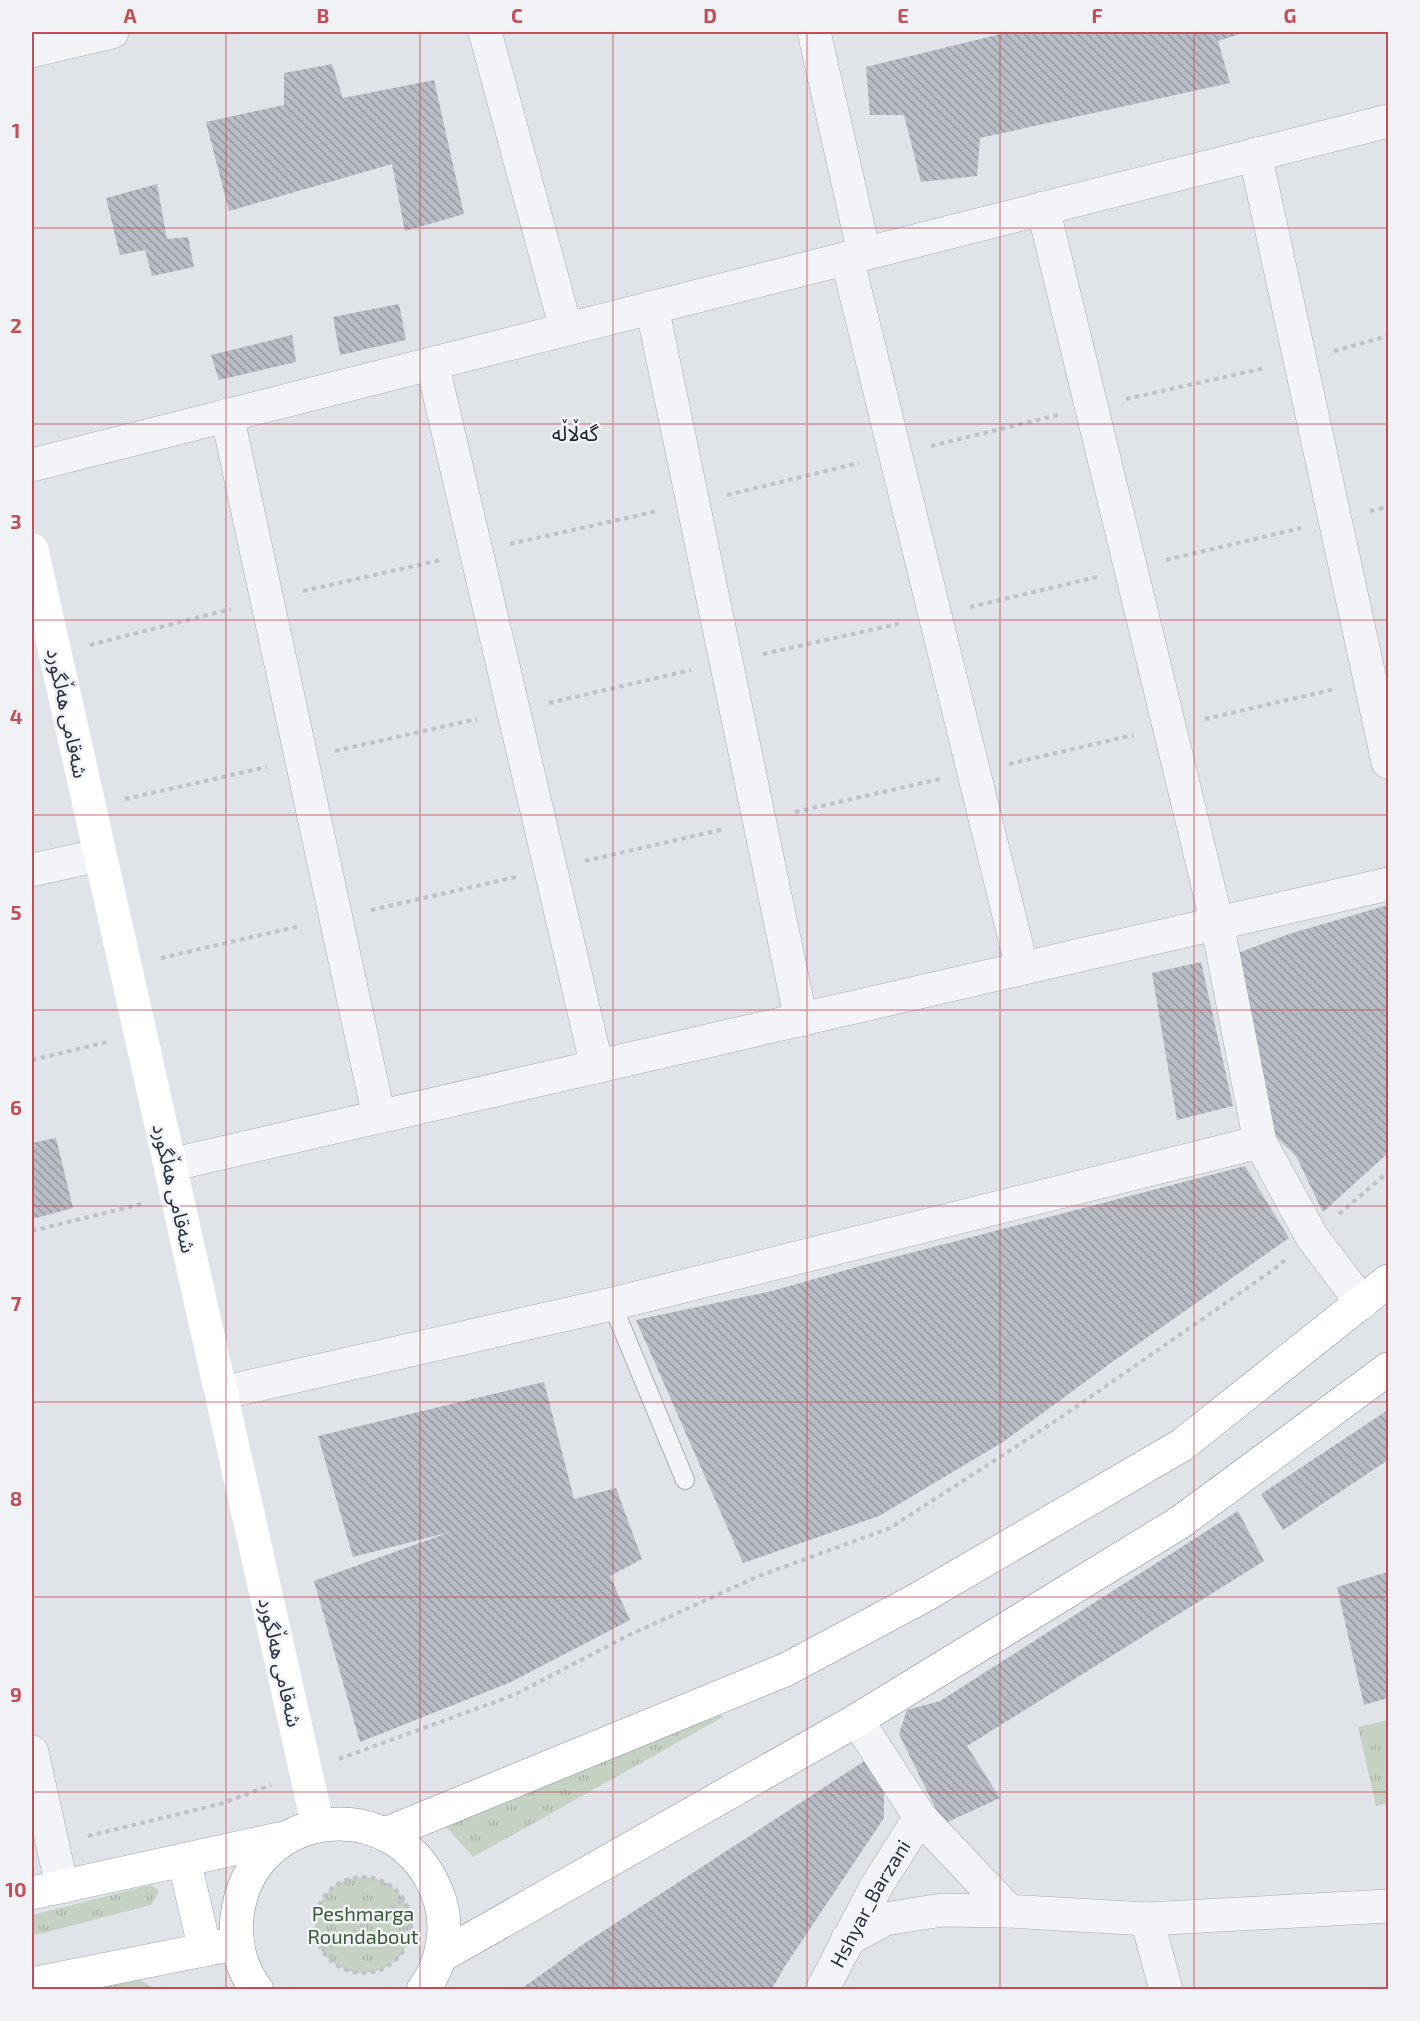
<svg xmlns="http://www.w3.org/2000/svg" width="1420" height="2021" viewBox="0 0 1420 2021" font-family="'Exo 2','Noto Sans Arabic',sans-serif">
<defs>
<pattern id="park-tufts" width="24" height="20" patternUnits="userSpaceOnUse" patternTransform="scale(1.5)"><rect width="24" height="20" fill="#c5d1c2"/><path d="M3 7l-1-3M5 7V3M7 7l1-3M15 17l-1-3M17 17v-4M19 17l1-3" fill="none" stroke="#a9b4a8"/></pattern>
<pattern id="building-back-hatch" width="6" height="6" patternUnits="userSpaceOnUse" patternTransform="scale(1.5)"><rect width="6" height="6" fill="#b8bcc5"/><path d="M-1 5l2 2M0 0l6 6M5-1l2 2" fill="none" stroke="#9699a1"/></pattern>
</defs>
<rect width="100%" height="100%" fill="#e0e3e8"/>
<!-- park -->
<g fill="url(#park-tufts)">
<path d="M 713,1709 L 723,1717 L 473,1857 L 441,1821 Z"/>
<path d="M 1388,1720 L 1388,1803 L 1376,1806 L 1358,1727 Z"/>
<circle cx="363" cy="1925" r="48"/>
<path d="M 151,1885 L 159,1891 L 151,1905 L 32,1936 L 32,1915 Z"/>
<path d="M 137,1978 L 155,1989 L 92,1990 L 114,1980 Z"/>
</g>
<!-- building -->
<g fill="url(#building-back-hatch)">
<path d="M 1009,32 L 1246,32 L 1218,41 L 1230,83 L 980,138 L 977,176 L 921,182 L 904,115 L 870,115 L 866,67 Z"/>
<path d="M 332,64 L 343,98 L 434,80 L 464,214 L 405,231 L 392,164 L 229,211 L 206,122 L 284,105 L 284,73 Z"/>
<path d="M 157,184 L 167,239 L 188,237 L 194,267 L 152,276 L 145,250 L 120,255 L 106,198 Z"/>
<path d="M 399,304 L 406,340 L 340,355 L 333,317 Z"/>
<path d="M 292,335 L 296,362 L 219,380 L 211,355 Z"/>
<path d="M 1388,905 L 1388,1153 L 1323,1212 L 1296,1156 L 1272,1133 L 1235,954 L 1289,934 Z"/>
<path d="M 1201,962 L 1233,1106 L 1177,1120 L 1152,973 Z"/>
<path d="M 56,1138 L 73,1208 L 32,1219 L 32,1143 Z"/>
<path d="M 1245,1166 L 1289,1238 L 1115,1360 L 1003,1442 L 879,1516 L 743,1563 L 636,1320 L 768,1292 L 864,1265 Z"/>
<path d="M 544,1382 L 574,1499 L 616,1488 L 642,1559 L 610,1576 L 630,1620 L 511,1682 L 360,1742 L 314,1581 L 450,1532 L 353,1557 L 318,1436 Z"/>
<path d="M 1388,1410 L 1388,1460 L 1283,1530 L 1261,1494 Z"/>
<path d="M 1238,1511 L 1264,1561 L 967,1746 L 1000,1798 L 943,1824 L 899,1734 L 907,1710 L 940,1701 Z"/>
<path d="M 1388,1572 L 1388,1698 L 1364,1705 L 1337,1587 Z"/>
<path d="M 869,1758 L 884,1785 L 884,1818 L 785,1966 L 772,1989 L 521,1989 L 585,1943 Z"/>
</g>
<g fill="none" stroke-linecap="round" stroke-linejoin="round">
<defs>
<path id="service" d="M 612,1304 L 685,1480"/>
<g id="minor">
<path d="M 485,32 L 566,329"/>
<path d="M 814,32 L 864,253"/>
<path d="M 32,51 L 112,32"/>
<path d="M 1255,154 L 1388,762"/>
<path d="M 847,258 L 1022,968"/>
<path d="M 652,307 L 801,1020"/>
<path d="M 432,363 L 597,1067"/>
<path d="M 227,415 L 379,1117"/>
<path d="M 32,465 L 1388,121"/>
<path d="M 32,870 L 100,855"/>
<path d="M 1260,1142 L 1312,1237 L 1362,1303"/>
<path d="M 170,1165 L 1388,884"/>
<path d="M 221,1393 L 612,1304 L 1260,1142 L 1217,923 L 1043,208"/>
<path d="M 857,1720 L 920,1817 L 1009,1911 L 1147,1919 L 1388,1906"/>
<path d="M 32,1752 L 62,1887"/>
<path d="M 1147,1919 L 1166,1990"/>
<path d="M 847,1940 L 885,1919 L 942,1910 L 1009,1911"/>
<path id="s1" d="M 822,1990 L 876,1887 L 920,1817"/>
</g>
<g id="primary">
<path d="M 184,1860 L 205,1950"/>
<path d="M 32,1893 L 288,1837"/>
<path d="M 32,1984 L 238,1943"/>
</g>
<g id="trunk">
<path d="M 385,1834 L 785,1670 L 920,1598 L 1182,1445 L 1388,1281"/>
<path d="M 441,1956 L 857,1720 L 1179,1523 L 1388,1369"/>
<path d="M 44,1982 L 47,1990"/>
<path d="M 257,1990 C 241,1969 234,1942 237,1917 C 249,1806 399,1789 438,1895 C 450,1926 443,1963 423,1990"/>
</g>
</defs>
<!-- service casing -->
<use href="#service" stroke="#a6aab2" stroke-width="20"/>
<!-- minor casing -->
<use href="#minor" stroke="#a6aab2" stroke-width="34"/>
<!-- primary casing -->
<use href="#primary" stroke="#a1a7b3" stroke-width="34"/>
<!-- trunk casing -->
<use href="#trunk" stroke="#898f9e" stroke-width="34"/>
<!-- path -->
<g stroke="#bfc1c7" stroke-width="4" stroke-dasharray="4.5 4.5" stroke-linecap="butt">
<path d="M 1334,351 L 1388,336"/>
<path d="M 1126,399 L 1265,368"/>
<path d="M 931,446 L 1058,415"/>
<path d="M 727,495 L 859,463"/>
<path d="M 1370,511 L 1388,507"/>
<path d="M 510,544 L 658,511"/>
<path d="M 1166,560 L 1301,528"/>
<path d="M 303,591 L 441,560"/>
<path d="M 970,607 L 1097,577"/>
<path d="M 90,645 L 231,609"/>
<path d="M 763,654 L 902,623"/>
<path d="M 549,703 L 691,670"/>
<path d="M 1205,719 L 1335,689"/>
<path d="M 335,751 L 477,719"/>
<path d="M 1009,764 L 1133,735"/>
<path d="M 125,799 L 267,767"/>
<path d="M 795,812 L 940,779"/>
<path d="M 585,861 L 724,829"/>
<path d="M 371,910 L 516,877"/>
<path d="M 161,958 L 300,926"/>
<path d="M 32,1060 L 107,1042"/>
<path d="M 1339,1214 L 1388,1172"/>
<path d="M 32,1231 L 141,1204"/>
<path d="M 339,1759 L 514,1695 L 629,1635 L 759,1576 L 890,1528 L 1057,1420 L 1273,1270 L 1285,1260"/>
<path d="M 88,1836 L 220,1804 L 271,1785"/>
<circle cx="363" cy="1925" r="48"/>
<path d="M 322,1951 L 401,1901"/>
</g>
<!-- service -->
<use href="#service" stroke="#f3f4f7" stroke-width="18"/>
<!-- minor -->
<use href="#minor" stroke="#f3f4f7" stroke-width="33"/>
<!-- secondary -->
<path stroke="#fff" stroke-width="33" d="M 32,550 L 318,1826"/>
<!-- primary -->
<use href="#primary" stroke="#fff" stroke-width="33"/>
<!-- trunk -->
<use href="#trunk" stroke="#fff" stroke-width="33"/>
</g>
<!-- grid -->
<path fill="none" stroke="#c44e57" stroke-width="1.5" stroke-opacity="0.55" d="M 226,32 L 226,1990M 420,32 L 420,1990M 613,32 L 613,1990M 807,32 L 807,1990M 1000,32 L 1000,1990M 1194,32 L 1194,1990M 32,228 L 1388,228M 32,424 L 1388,424M 32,620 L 1388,620M 32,815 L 1388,815M 32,1010 L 1388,1010M 32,1206 L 1388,1206M 32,1402 L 1388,1402M 32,1597 L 1388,1597M 32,1792 L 1388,1792"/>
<g text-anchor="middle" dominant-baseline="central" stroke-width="5" stroke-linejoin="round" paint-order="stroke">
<!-- street labels -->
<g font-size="20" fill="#2a303f" stroke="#f0f2f6">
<text transform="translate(68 713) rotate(78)">شەقامی ھەڵگورد</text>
<text transform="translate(175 1188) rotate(77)">شەقامی ھەڵگورد</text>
<text transform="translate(281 1662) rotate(77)">شەقامی ھەڵگورد</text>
<text stroke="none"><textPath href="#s1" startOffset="99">Hshyar_Barzani</textPath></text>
</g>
<!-- park labels -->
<g font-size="20" fill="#3c5938" stroke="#f0f2f6">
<text x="363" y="1913">Peshmarga<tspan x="363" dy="23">Roundabout</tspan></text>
</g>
<!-- neighbourhood labels -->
<g font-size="21" fill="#1c212f" stroke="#f0f2f6">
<text x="575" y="432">گەڵاڵە</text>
</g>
</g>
<!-- border -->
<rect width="1420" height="2021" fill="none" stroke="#f0f2f6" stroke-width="66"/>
<rect x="33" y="33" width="1354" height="1955" fill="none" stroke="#c44e57" stroke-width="2"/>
<g font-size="20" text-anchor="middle" font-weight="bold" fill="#c44e57">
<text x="130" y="23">A</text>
<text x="323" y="23">B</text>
<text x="517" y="23">C</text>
<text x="710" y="23">D</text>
<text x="903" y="23">E</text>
<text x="1097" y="23">F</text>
<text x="1290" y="23">G</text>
<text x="16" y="138">1</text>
<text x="16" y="333">2</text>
<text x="16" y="529">3</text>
<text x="16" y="724">4</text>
<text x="16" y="920">5</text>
<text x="16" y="1115">6</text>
<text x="16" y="1311">7</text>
<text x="16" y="1506">8</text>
<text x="16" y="1702">9</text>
<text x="16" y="1897">10</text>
</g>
</svg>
